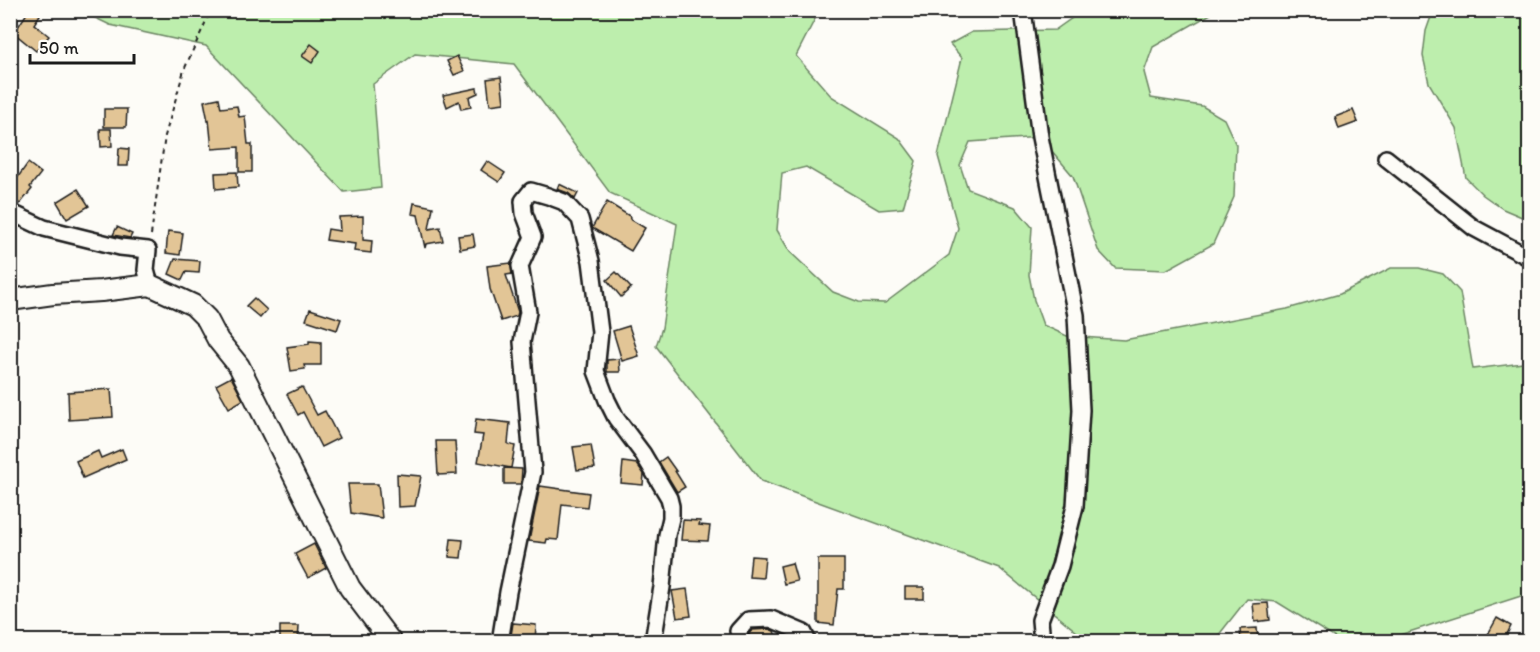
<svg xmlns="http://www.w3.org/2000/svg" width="1540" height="652" viewBox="0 0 1540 652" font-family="Itim,sans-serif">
<rect width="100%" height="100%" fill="#fdfcf7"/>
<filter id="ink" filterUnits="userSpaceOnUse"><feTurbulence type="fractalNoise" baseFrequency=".0167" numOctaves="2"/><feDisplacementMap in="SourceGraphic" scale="12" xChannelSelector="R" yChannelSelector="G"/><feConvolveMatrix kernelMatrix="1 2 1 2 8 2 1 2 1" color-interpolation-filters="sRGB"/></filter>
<g filter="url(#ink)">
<!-- green -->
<g fill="#bdeead" stroke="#6c8564" stroke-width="1.5">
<path d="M 81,11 L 819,11 L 796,56 L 831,96 L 899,138 L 916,161 L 903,208 L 879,210 L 806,167 L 782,173 L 777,230 L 790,252 L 833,292 L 859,302 L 885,303 L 949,255 L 958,228 L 938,156 L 962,58 L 950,44 L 972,32 L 1055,30 L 1082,11 L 1216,11 L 1153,47 L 1144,72 L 1151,98 L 1202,106 L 1224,119 L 1236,145 L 1234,197 L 1213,244 L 1166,270 L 1115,268 L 1098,250 L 1073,176 L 1040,137 L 970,142 L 960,165 L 968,189 L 1015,207 L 1032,227 L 1029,275 L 1034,300 L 1043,325 L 1067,336 L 1124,340 L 1287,309 L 1340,294 L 1391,268 L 1419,268 L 1443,274 L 1460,292 L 1473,369 L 1523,363 L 1529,363 L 1529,597 L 1521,596 L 1381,641 L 1340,641 L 1277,602 L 1247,599 L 1214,641 L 1088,641 L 999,568 L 761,481 L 656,346 L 662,328 L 677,224 L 610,193 L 514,64 L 415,54 L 373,84 L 381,188 L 344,192 L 206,46 L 110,25 Z"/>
<path d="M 1433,11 L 1516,11 L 1529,21 L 1529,220 L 1503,209 L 1483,195 L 1466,178 L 1456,128 L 1429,83 L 1423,56 L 1426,31 Z"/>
</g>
<!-- building -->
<g fill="#e2c596" stroke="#1c1c1c" stroke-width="1.5">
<path d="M 29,10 L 33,10 L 40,15 L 34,24 L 49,36 L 36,51 L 14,33 Z"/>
<path d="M 311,44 L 320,51 L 312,63 L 302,56 Z"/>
<path d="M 457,56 L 464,71 L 454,75 L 447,61 Z"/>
<path d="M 501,77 L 504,103 L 490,105 L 487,79 Z"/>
<path d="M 477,88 L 478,93 L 469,97 L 471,107 L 461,109 L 459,101 L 447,107 L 443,95 Z"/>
<path d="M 219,98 L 221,108 L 237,106 L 239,117 L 245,116 L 248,144 L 252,144 L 252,172 L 239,172 L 239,147 L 212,149 L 209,120 L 208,121 L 204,101 Z"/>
<path d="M 104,109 L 127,109 L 126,127 L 104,127 Z"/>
<path d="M 1353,110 L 1358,122 L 1339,129 L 1335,117 Z"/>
<path d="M 100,129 L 111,129 L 112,146 L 101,147 Z"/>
<path d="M 119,148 L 129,149 L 128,166 L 118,166 Z"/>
<path d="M 487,161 L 505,173 L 499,182 L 481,170 Z"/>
<path d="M 28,163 L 41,173 L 30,187 L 32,189 L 20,204 L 10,196 L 10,171 L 18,177 Z"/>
<path d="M 237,172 L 238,187 L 216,189 L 215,173 Z"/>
<path d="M 559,184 L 578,193 L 575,199 L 568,193 L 557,189 Z"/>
<path d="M 78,189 L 89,206 L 67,219 L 57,202 Z"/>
<path d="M 607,202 L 631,217 L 630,219 L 645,228 L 631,251 L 592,228 Z"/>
<path d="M 414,203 L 433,207 L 429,229 L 440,227 L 443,241 L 426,244 L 425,248 L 418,215 L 412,214 Z"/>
<path d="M 363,216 L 363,240 L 372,241 L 371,253 L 354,251 L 355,244 L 326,240 L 328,229 L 340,231 L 339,217 Z"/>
<path d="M 117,227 L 132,234 L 130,238 L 113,235 Z"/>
<path d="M 168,231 L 183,233 L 180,255 L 166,253 Z"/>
<path d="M 473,234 L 475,246 L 460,249 L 458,236 Z"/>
<path d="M 175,259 L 200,261 L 199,273 L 186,272 L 182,280 L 169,274 Z"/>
<path d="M 511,263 L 512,274 L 506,275 L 518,312 L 517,316 L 501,321 L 490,289 L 487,266 Z"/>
<path d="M 616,272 L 631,288 L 621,297 L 607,280 Z"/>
<path d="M 254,298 L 267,310 L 260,318 L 246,306 Z"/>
<path d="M 310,309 L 341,319 L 337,330 L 306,320 Z"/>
<path d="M 629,326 L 639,356 L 622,361 L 613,331 Z"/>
<path d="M 309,341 L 321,342 L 321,365 L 304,365 L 305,369 L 291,371 L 287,347 L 309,344 Z"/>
<path d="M 619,359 L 620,372 L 607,372 L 607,360 Z"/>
<path d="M 231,377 L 243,400 L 229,408 L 216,385 Z"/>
<path d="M 302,387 L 317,415 L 325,411 L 339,438 L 321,447 L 303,412 L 298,415 L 287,394 Z"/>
<path d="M 111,389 L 113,417 L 69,420 L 68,392 Z"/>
<path d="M 476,419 L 510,423 L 508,444 L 515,446 L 511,468 L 478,462 L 483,435 L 474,434 Z"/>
<path d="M 436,441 L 455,441 L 457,474 L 438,475 Z"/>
<path d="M 591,445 L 595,468 L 577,470 L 573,447 Z"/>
<path d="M 122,449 L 126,459 L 83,478 L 76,461 L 98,451 L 101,458 Z"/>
<path d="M 666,457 L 676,471 L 675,471 L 685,487 L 677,492 L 659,462 Z"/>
<path d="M 623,462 L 637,464 L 644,474 L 643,485 L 621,483 Z"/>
<path d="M 504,468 L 522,469 L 521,484 L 504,484 Z"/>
<path d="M 397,474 L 421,476 L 415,506 L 398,507 Z"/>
<path d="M 348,484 L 378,484 L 382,518 L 351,513 Z"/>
<path d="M 540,486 L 589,493 L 587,507 L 562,504 L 558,540 L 547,539 L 546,543 L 529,541 Z"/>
<path d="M 683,520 L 700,521 L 699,525 L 710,526 L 708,541 L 681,540 Z"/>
<path d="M 451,539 L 463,540 L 461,558 L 449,557 Z"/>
<path d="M 314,544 L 326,568 L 308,578 L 295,554 Z"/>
<path d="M 751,556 L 765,557 L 763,578 L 749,577 Z"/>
<path d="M 818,559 L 844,559 L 844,589 L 838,589 L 834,625 L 818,623 Z"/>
<path d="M 792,563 L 797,581 L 784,584 L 780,566 Z"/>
<rect x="905" y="587" width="19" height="12"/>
<path d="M 687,589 L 691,616 L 677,618 L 672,591 Z"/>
<path d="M 1268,603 L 1270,620 L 1255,622 L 1253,604 Z"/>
<path d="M 1497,618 L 1511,626 L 1503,642 L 1497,642 L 1487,636 Z"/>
<path d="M 513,623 L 536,625 L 535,642 L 510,642 Z"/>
<path d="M 280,626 L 299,626 L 298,642 L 280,642 Z"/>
<path d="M 1257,628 L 1258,642 L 1241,642 L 1240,629 Z"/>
<path d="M 769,629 L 774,631 L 778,642 L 750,642 L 749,634 L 752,630 Z"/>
</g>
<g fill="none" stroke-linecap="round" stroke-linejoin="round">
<defs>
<g id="minor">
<path d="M 1023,10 L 1040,137 L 1076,315 L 1081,410 L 1075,506 L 1060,566 L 1040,620 L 1042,642"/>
<path d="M 1386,158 L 1474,228 L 1530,258"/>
<path d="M 10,212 L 44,228 L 120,247 L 148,250 L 146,270 L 150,285"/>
<path d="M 500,642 L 508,592 L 533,472 L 522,342 L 528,312 L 520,266 L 533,237 L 524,213 L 523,201 L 531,191 L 548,196 L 564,202 L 580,219 L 591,261 L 600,332 L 596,371 L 607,400 L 616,418 L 643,454 L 669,498 L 671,506 L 671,518 L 667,535 L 662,587 L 653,642"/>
<path d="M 741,642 L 738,631 L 748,620 L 771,619 L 804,633 L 808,642"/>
</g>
<path id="major" d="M 10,300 L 53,294 L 101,291 L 150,285 L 193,305 L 207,319 L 218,340 L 239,366 L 350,588 L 391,642"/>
</defs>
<!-- minor casing -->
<use href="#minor" stroke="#1c1c1c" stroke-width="20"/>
<!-- major casing -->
<use href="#major" stroke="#1c1c1c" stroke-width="24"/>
<!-- path -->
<path stroke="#1c1c1c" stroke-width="2" stroke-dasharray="4.5 4.5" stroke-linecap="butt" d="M 151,235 L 165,136 L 184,70 L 211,10"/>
<!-- minor -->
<use href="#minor" stroke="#fdfcf7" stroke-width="15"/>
<!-- major -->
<use href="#major" stroke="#fdfcf7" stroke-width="20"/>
</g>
</g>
<!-- margin -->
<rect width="1540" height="652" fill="none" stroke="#fdfcf7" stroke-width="36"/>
<rect x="18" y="18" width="1504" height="616" fill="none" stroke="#1c1c1c" stroke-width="2" filter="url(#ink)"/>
<!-- scale -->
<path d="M30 54v9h104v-9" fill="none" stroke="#1c1c1c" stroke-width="3"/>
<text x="39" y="54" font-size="18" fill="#1c1c1c" stroke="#fdfcf7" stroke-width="4.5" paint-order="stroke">50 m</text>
</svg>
